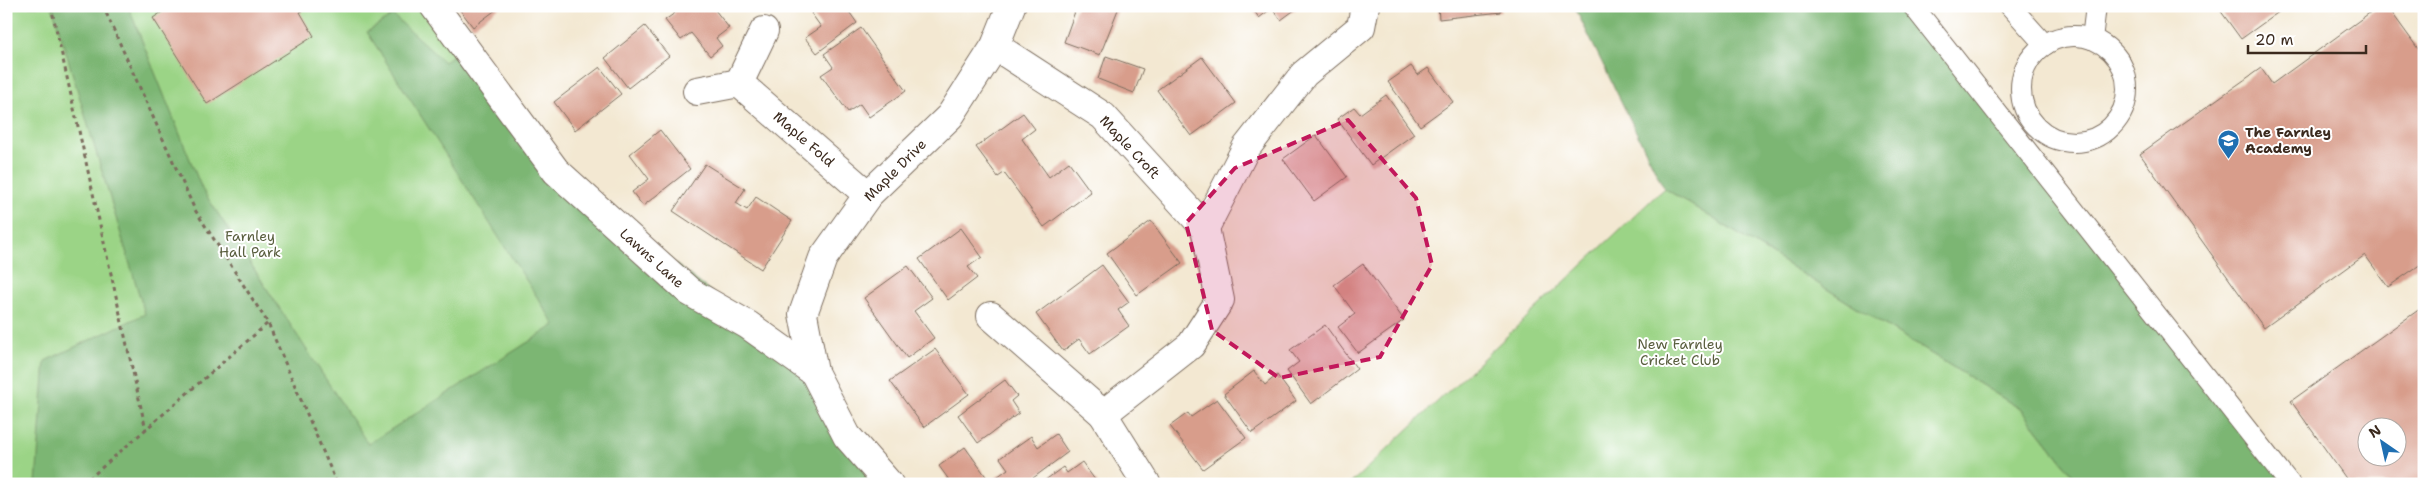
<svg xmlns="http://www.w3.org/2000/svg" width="2430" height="490" viewBox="0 0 2430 490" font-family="'Shantell Sans',sans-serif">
<rect width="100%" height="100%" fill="#fff"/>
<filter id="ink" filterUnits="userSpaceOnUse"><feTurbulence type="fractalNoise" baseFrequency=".02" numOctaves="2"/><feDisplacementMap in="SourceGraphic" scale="10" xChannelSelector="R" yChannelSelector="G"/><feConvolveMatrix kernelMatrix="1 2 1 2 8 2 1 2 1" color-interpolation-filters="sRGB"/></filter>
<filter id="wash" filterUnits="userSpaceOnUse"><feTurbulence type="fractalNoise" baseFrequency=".0096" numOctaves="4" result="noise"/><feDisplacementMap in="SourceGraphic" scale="20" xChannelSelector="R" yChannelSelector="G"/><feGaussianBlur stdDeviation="1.12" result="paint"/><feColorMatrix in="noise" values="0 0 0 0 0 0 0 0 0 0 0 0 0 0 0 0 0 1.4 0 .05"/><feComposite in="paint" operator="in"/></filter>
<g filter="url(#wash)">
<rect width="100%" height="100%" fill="#f3e8d2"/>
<!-- green -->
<g fill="#9bd486" stroke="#6b7f52">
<path d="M 6,6 L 434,6 L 464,47 L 444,63 L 852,484 L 6,484 Z"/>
<path d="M 1664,188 L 2022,410 L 2080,484 L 1350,484 Z"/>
</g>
<!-- forest -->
<g fill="#7cb673" stroke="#5c7048">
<path d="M 52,6 L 128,6 L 202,189 L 368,444 L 555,325 L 367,32 L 393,15 L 444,62 L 464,47 L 556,171 L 814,372 L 889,484 L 36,484 L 45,361 L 145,314 Z"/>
<path d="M 1574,6 L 1915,6 L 2290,484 L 2080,484 L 2022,410 L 1664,188 Z"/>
</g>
<g id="blocks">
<!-- building -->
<g fill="#d89d8b" fill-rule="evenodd">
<path d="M 171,6 L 309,6 L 300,12 L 314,36 L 207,104 L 153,18 Z"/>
<path d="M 457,6 L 501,6 L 473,27 Z"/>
<path d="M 670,6 L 712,6 L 729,28 L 716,38 L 722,46 L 710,56 L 691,33 L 681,40 L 665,20 L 675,13 Z"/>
<path d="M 821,6 L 845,6 L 857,23 L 817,53 L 805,38 L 821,27 L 811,13 Z"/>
<path d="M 1077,6 L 1119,7 L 1100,55 L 1064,42 Z"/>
<path d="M 1251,6 L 1300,6 L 1281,20 L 1272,8 L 1259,18 Z"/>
<path d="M 1438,6 L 1500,6 L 1501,12 L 1439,19 Z"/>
<path d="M 2217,6 L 2287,6 L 2241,39 Z"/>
<path d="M 2379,6 L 2387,6 L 2424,57 L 2424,269 L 2421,264 L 2388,287 L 2365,255 L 2264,328 L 2140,154 L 2261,68 L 2272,84 Z"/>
<path d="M 645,26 L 669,56 L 628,88 L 605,58 Z"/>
<path d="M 861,28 L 906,91 L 869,117 L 860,104 L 848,112 L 821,75 L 833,67 L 824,54 Z"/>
<path d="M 1106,56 L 1143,69 L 1134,93 L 1098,79 Z"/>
<path d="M 1202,57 L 1236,103 L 1191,136 L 1157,90 Z"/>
<path d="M 1411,66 L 1418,75 L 1428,68 L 1453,102 L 1420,126 L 1388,82 Z"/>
<path d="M 600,67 L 621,94 L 575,130 L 554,102 Z"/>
<path d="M 1386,95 L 1414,134 L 1371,165 L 1337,119 L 1354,107 L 1360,114 Z"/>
<path d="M 1023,113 L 1035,129 L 1022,139 L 1049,177 L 1069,162 L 1091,192 L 1044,227 L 1004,173 L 998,177 L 976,147 Z"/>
<path d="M 660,130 L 690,169 L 643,206 L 632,192 L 649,179 L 630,154 Z"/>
<path d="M 1316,135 L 1347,177 L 1314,201 L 1283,159 Z"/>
<path d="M 705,164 L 745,189 L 736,203 L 747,210 L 756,197 L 792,221 L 761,269 L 673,211 Z"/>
<path d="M 1151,221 L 1182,263 L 1137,295 L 1107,253 Z"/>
<path d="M 961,228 L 982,257 L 968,267 L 977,278 L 948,300 L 919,259 Z"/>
<path d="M 1363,264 L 1404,320 L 1358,353 L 1338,327 L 1355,314 L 1334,285 Z"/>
<path d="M 1102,265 L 1129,302 L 1118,310 L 1129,326 L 1090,354 L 1079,339 L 1063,351 L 1036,314 Z"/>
<path d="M 908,266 L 932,298 L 914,311 L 934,338 L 907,358 L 864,298 Z"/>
<path d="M 2424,306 L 2424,484 L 2350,484 L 2291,401 ZM 2368,428 L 2398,428 L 2398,458 L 2368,458 Z"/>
<path d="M 1325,325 L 1357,369 L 1311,404 L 1287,371 L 1299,362 L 1290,350 Z"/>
<path d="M 935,349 L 969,394 L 924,427 L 890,381 Z"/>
<path d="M 1254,371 L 1265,385 L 1277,375 L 1296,401 L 1252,433 L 1224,394 Z"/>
<path d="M 1005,380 L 1017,396 L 1011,401 L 1019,413 L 978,443 L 958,415 Z"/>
<path d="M 1217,399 L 1246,438 L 1203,469 L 1170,426 L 1188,413 L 1191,417 Z"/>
<path d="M 1056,434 L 1068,452 L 1025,484 L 952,484 L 939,466 L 965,447 L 990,482 L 1008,469 L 1000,458 L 1031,436 L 1038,447 Z"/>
<path d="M 1082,462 L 1098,484 L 1040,484 L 1063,467 L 1067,473 Z"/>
</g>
</g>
</g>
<g filter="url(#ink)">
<use href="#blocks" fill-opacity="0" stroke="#7b6c5d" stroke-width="1"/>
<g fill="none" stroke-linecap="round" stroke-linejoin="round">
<defs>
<g id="lane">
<path d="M 1913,6 L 2290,484"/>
<path d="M 2010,6 L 2045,45"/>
<circle cx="2074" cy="89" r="53"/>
<path d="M 2092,39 L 2096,6"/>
</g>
<g id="street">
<path d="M 434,6 L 556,171 L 690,292 L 748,325 L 814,372"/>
<path d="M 995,46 L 1103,116 L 1205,228 L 1246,148 L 1304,74 L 1361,27 L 1365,6"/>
<path d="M 739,83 L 764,31"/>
<path d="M 697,91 L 739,83 L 868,195"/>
<path d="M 991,316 L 1103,414 L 1191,345 L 1220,300 L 1205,228"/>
<path d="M 1103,414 L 1146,483"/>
</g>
<path id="secondary" d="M 889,484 L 847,436 L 814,372 L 803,314 L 823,258 L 868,195 L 950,116 L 995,46 L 1011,6"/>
</defs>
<!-- lane casing -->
<use href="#lane" stroke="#7b6c5d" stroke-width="22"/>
<!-- street casing -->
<use href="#street" stroke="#7b6c5d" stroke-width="30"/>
<!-- secondary casing -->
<use href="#secondary" stroke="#7b6c5d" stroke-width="30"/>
<!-- path -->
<g stroke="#7b6c5d" stroke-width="3" stroke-dasharray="4 4" stroke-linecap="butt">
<path d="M 51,6 L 146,430"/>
<path d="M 103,6 L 195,210 L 268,323 L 337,484"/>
<path d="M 83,484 L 268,323"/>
</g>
<!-- lane -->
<use href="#lane" stroke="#fff" stroke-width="20"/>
<!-- street -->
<use href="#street" stroke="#fff" stroke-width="28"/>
<!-- secondary -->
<use href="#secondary" stroke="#fff" stroke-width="28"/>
</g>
</g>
<!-- marked area -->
<path fill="#c2185b" fill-opacity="0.2" stroke="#c2185b" stroke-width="4" stroke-dasharray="10 6" stroke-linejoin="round" d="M 1348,120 L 1416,198 L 1432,265 L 1380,357 L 1279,378 L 1212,330 L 1186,223 L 1235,168 Z"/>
<!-- icons -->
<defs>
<symbol id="school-pin" viewBox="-11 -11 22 30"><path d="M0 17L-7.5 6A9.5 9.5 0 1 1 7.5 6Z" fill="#1f6fb2" stroke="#fff"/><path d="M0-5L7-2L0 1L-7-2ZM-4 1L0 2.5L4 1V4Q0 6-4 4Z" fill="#fff"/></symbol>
</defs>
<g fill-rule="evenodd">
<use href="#school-pin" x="2216" y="128" width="25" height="34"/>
</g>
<g text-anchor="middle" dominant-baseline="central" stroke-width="4" stroke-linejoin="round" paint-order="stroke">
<!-- poi labels -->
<g font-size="14" font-weight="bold" fill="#3b2a1e" stroke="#fff" text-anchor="start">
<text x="2245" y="132">The Farnley<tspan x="2245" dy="16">Academy</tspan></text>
</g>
<!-- street labels -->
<g font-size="14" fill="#3b2a1e" stroke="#fff">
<text transform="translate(804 139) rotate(41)">Maple Fold</text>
<text transform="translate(1130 147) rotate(47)">Maple Croft</text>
<text transform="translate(895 170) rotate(-45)">Maple Drive</text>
<text transform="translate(652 258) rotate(42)">Lawns Lane</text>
</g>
<!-- park labels -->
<g font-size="14" fill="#585d3d" stroke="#fff">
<text x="250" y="236">Farnley<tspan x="250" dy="16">Hall Park</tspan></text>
<text x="1680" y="344">New Farnley<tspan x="1680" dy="16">Cricket Club</tspan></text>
</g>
</g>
<!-- margin -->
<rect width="2430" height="490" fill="none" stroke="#fff" stroke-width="25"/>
<!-- north arrow -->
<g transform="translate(2382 442) rotate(326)"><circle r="24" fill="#ffffff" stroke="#b1aaa5"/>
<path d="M0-4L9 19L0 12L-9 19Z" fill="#1f6fb2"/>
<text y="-8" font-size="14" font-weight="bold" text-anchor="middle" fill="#3b2a1e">N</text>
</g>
<!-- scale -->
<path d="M2248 45v8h118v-8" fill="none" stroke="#3b2a1e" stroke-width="2.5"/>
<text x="2255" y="45" font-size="15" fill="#3b2a1e" stroke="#ffffff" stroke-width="4" paint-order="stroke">20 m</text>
</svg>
